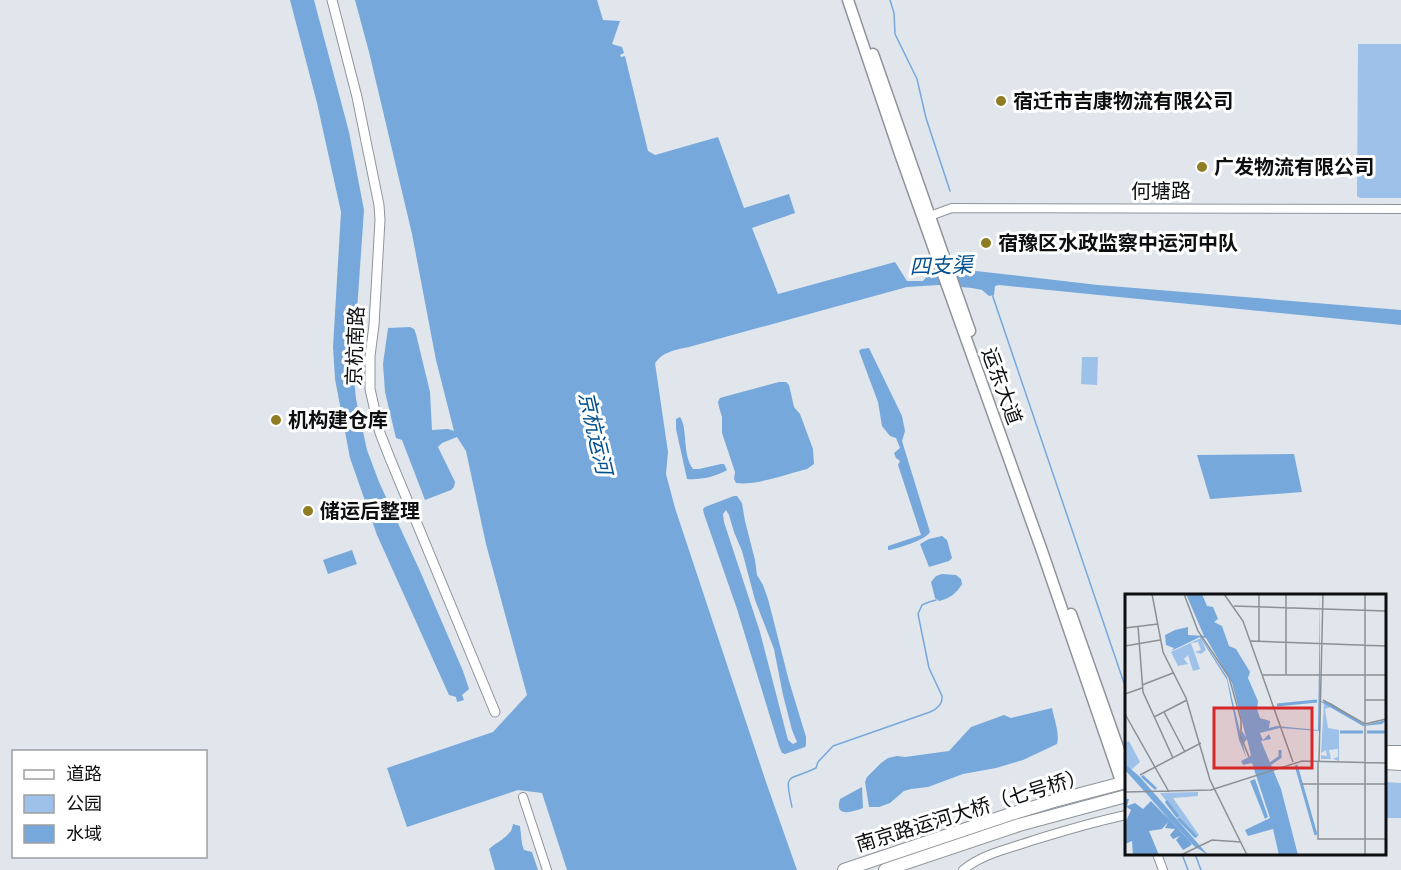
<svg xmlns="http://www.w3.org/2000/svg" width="1401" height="870" viewBox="0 0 1401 870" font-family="'Fira Sans Condensed','Noto Sans SC',sans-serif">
<rect width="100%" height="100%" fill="#e0e6ec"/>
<!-- green -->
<g fill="#9dc1e8">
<path d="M 1358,44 L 1401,44 L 1401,198 L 1360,198 L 1357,196 Z"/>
<path d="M 1082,357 L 1098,357 L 1097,385 L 1081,384 Z"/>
<path d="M 1385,782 L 1401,783 L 1401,818 L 1385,818 Z"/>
</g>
<!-- water -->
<g fill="#77a8db" fill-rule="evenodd">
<path d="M 290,0 L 314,0 L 349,132 L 364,210 L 353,368 L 356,399 L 367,450 L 379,482 L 420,571 L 463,671 L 469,689 L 462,695 L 464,700 L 457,702 L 456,697 L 449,695 L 377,535 L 350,458 L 335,379 L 333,347 L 341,212 L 317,103 Z"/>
<path d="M 355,0 L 597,0 L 603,20 L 620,21 L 612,44 L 622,47 L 624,53 L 620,55 L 621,57 L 625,56 L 648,151 L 655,155 L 718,137 L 744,208 L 789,194 L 795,213 L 752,228 L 778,294 L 895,262 L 907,281 L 923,281 L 929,274 L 934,272 L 947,274 L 976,271 L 1098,285 L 1401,310 L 1401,325 L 999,285 L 995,286 L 994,295 L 989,296 L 982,290 L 972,288 L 939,285 L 907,287 L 689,347 C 675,350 664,351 655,363 L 668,452 L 666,474 L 675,508 L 766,782 L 797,870 L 567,870 L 542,793 L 518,790 L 407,827 L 387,768 L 493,732 L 527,695 L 486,544 L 466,451 L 457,437 L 442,443 L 438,447 L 455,482 L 454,487 L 451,490 L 425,500 L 402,440 L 396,438 L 385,392 L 383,364 L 388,328 L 410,327 L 414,329 L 416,334 L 430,392 L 432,430 L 448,429 L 454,431 L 436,360 L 412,234 L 369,52 Z"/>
<path d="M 869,348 L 902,416 L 905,431 L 902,441 L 930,532 C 924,541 901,547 890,550 L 888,550 L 888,546 L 921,535 L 898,465 L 900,461 L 896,458 L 894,453 L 900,448 L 896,438 L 890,436 L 882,426 L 878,402 L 859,351 L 861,349 Z"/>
<path d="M 779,382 L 786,382 L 789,385 L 794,407 L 800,414 L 813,449 L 814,464 L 807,469 C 787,474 755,486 736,483 L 734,479 L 735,472 L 722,433 L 722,417 L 719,407 L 718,402 L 720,398 L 727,396 Z"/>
<path d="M 680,417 C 688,428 682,454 693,469 L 699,469 L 721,464 L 724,464 L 727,470 C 715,477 700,480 687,479 L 676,429 L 676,419 Z"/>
<path d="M 1294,454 L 1302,492 L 1210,499 L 1197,455 Z"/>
<path d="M 734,496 L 737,496 L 742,503 L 745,521 L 755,560 L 757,575 L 763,585 L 768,599 L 789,681 L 806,737 L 806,745 L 805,747 L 785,754 L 782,753 L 779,746 L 737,609 L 704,514 L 703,509 L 705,507 ZM 726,510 L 729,515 L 734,532 L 742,551 L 755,600 L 774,649 L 783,695 L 792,730 L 797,742 L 793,744 L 788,740 L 760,632 L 724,522 L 723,514 Z"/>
<path d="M 942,536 L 947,540 L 952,558 L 949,561 L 929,567 L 920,544 L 929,539 Z"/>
<path d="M 352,550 L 357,564 L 328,574 L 323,560 Z"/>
<path d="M 942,574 L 956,575 L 961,579 L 962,584 C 957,593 949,599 939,601 L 935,598 L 931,582 L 936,576 Z"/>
<path d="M 1052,708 C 1054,718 1060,735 1057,744 L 1023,760 L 996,768 L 963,774 L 928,787 L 911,789 L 904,791 L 890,803 L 879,807 L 869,807 L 865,782 L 867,777 L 881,763 L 888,758 L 897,756 L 905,757 L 949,751 L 971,727 L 1004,715 L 1011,718 Z"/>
<path d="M 862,787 L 863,808 C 852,812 834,818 840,799 Z"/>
<path d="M 513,824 L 520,826 L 522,844 L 524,850 L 532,852 L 538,870 L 495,870 L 489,849 C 495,843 504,840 509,833 C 512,831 512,827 513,824 Z"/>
</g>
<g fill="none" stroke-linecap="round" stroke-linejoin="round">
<!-- stream -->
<g stroke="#77a8db" stroke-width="1.5">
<path d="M 890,0 L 894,13 L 895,34 L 917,79 L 926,118 L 950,191"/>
<path d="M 992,294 L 1126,689"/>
<path d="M 792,807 C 784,771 787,782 816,768 L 818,762 L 833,746 L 930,712 C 937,709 943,704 942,696 L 929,668 L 918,614 L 922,605 L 929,602 L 936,600"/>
<path d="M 1182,854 L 1188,870"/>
<path d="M 1195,854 L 1201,870"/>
</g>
<defs>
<g id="minor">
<path d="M 927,217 L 952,208 L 1401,209"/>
<path d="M 523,797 L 547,870"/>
<path d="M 1157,854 L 1163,870"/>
<path d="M 963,870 C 982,854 1008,849 1031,841 C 1063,831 1094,822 1126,815"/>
</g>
<path id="tertiary" d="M 332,0 L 357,97 L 379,205 L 380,220 L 374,325 L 370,356 L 370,389 L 380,433 L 389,456 L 495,712"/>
<g id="secondary">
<path d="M 848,0 L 900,154 L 1042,551 L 1122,784"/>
<path d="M 873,54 L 970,331"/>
<path d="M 1071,614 L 1126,770"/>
</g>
<g id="primary">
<path d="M 1384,752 L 1401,752"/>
<path d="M 1384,763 L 1401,764"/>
<path d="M 844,870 L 1011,814 L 1054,801 L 1126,782"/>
<path d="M 885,870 L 1019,825 L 1126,796"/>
</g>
</defs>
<!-- minor casing -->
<use href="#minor" stroke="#8f949a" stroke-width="10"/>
<!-- tertiary casing -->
<use href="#tertiary" stroke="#8f949a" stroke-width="11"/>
<!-- secondary casing -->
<use href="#secondary" stroke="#8f949a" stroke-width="13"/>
<!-- primary casing -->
<use href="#primary" stroke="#8f949a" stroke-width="14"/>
<!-- minor -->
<use href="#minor" stroke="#fff" stroke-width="8"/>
<!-- tertiary -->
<use href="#tertiary" stroke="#fff" stroke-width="9"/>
<!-- secondary -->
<use href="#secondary" stroke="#fff" stroke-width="10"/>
<!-- primary -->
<use href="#primary" stroke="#fff" stroke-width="12"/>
</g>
<!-- markers -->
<g fill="#8f7d23" stroke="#fff" stroke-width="2">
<circle cx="1001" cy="101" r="6"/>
<circle cx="1202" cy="167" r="6"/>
<circle cx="986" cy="243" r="6"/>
<circle cx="276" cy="420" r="6"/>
<circle cx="308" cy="511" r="6"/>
</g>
<g text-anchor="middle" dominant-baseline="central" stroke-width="6" stroke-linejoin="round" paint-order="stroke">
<!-- poi labels -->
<g font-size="20" font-weight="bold" fill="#0d0f11" stroke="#fff" text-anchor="start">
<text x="1013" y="101">宿迁市吉康物流有限公司</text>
<text x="1214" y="167">广发物流有限公司</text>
<text x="998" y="243">宿豫区水政监察中运河中队</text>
<text x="288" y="420">机构建仓库</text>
<text x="320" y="511">储运后整理</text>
</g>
<!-- street labels -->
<g font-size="20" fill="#0d0f11" stroke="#fff">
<text x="1161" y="191">何塘路</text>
<text transform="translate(355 346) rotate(-88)">京杭南路</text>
<text transform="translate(1002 386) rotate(70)">运东大道</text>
<text transform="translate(971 810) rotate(-17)">南京路运河大桥（七号桥）</text>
</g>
<!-- water labels -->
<g font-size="21" font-style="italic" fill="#03508e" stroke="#fff">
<text transform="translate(941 266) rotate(-2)">四支渠</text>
<text transform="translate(595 433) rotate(77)">京杭运河</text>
</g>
</g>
<!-- overview -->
<g transform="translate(1125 594)">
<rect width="261" height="261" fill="#e0e6ec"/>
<path d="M 76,44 L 81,56 L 76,60 L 70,58 L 76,56 L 73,48 L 66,49 L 75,75 L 68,77 L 63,61 L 59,65 L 63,70 L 53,72 L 46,58 ZM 199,108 L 206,113 L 200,115 L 203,134 L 214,136 L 214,167 L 208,165 L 213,163 L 213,155 L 204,156 L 206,165 L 196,165 L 196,161 L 202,162 L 201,156 L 196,159 ZM 4,147 L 15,168 L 6,176 L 0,170 L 0,149 ZM 73,198 L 73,202 L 48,204 L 74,241 L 71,244 L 35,199 Z" fill="#9dc1e8"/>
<path d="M 22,200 L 67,250 L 65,252 L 58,256 L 51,246 L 55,242 L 48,245 L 45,241 L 50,235 L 40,234 L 43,228 L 37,235 L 24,237 L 34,261 L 8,261 L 7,247 L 0,250 L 1,227 L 6,216 L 0,212 L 0,205 L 4,205 L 2,212 L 10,209 L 18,215 L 26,207 L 44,226 Z" fill="#74a4d7"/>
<path d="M 61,0 L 77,0 L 82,12 L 88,13 L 93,25 L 89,28 L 97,32 L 104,52 L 111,55 L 125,78 L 123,84 L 133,107 L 132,115 L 135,124 L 145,127 L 144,134 L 152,132 L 193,136 L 195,0 L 195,107 L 206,109 L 240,131 L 261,126 L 257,130 L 238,132 L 196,108 L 195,137 L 155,134 L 135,139 L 138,146 L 144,140 L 146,145 L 136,147 L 156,195 L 173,261 L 154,261 L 148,235 L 123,242 L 120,236 L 145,224 L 127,169 L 118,171 L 116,167 L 126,162 L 122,145 L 119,149 L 117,144 L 117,137 L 121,143 L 107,89 L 81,44 L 76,43 L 102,83 L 121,163 L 114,146 L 102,86 L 75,43 L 46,57 L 49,54 L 41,51 L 40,41 L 50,36 L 63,33 L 63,41 L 79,42 ZM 0,170 L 15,183 L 83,261 L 69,252 L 0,176 ZM 130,185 L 143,223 L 140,225 L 125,187 Z" fill="#77a8db"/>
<path fill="none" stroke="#77a8db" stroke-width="3" d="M 152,111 L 192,107M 215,138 L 238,138M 242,138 L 261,138M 145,170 L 155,163 L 155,156M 171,171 L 191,241M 17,182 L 31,195M 41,207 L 53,223M 53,224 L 71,243"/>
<path fill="none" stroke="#8c9094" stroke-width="1.5" d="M 27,0 L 38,58 L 61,104 L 85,186 L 122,261M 59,0 L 73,37 L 104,83 L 116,126 L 116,143 L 124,163M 99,0 L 118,27 L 168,168M 134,0 L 134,47M 161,0 L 161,81M 109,12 L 261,17M 13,32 L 18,98 L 48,164M 0,34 L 33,30M 126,47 L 261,52M 0,52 L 35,46M 138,81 L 261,81M 17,91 L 48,79M 0,100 L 17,94M 198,106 L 240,130 L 261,125M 240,106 L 261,106M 39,118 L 60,158M 0,120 L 44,198M 29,123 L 62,106M 193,167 L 193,245 L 261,245M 194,167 L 198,0M 15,181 L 76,149M 177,190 L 261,190M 0,198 L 86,196 L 177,167 L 261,169M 56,261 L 87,246 L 116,248M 240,261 L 240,0"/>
<path fill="#d62828" fill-opacity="0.15" stroke="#d62828" stroke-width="3" d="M 89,114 L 187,114 L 187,174 L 89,174 Z"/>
<rect width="261" height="261" fill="none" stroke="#0d0f11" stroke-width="3"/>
</g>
<!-- legend -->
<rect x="12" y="750" width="195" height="108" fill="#ffffff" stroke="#9e9fa0" stroke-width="1.5"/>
<rect x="24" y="770" width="30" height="9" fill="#ffffff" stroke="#9e9fa0" stroke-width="1.5"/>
<text x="66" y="780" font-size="18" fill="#0d0f11">道路</text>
<rect x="24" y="795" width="30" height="18" fill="#9dc1e8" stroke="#9e9fa0" stroke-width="1.5"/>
<text x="66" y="810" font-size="18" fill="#0d0f11">公园</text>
<rect x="24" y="825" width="30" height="18" fill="#77a8db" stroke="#9e9fa0" stroke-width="1.5"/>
<text x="66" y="840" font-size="18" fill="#0d0f11">水域</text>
</svg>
